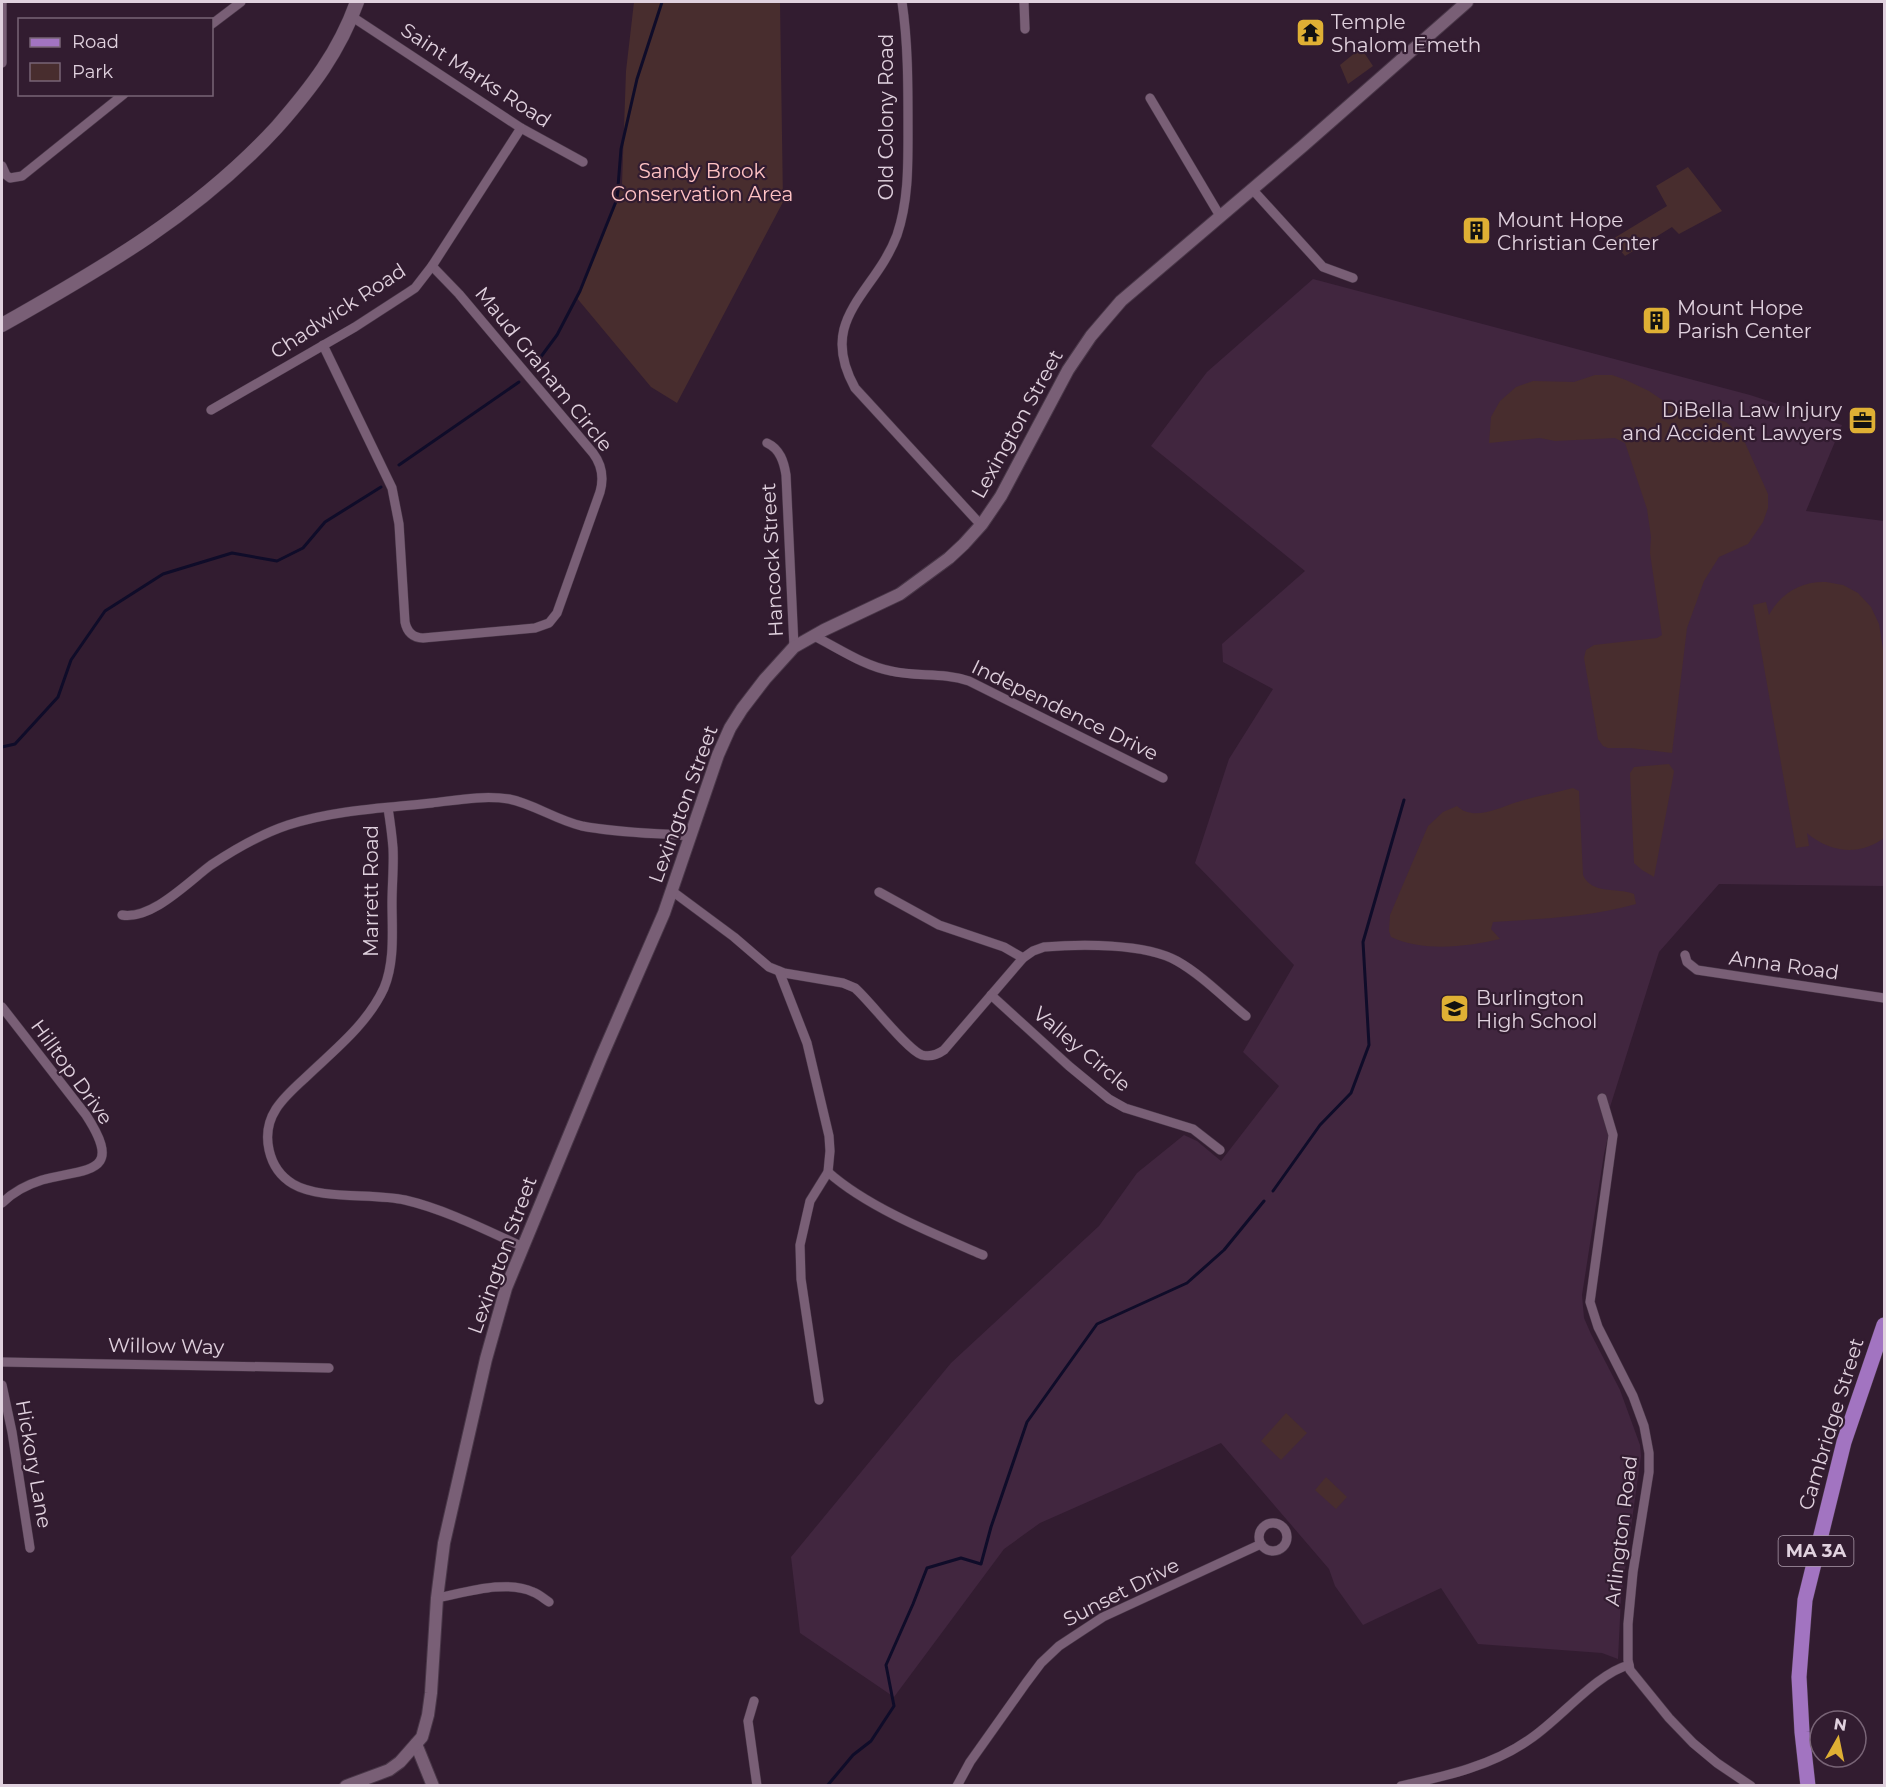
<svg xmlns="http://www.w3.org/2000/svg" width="1886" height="1787" viewBox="0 0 1886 1787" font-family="Montserrat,sans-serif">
<rect width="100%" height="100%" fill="#321c30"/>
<!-- built -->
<path fill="#41263f" d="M 1313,279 L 1750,395 L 1842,425 L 1806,511 L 1884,521 L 1884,886 L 1719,884 L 1659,952 L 1610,1107 L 1610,1128 L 1604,1154 L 1582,1295 L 1584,1318 L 1591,1334 L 1620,1390 L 1640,1445 L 1641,1456 L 1621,1598 L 1618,1659 L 1602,1653 L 1478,1644 L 1441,1588 L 1363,1625 L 1335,1586 L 1329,1569 L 1221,1443 L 1040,1523 L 1004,1549 L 894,1697 L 800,1633 L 791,1557 L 951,1363 L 1099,1226 L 1137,1173 L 1184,1135 L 1197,1141 L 1221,1161 L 1279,1086 L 1243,1052 L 1294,965 L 1195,863 L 1229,759 L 1273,689 L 1223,662 L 1222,644 L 1305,571 L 1151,446 L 1207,372 Z"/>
<!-- green -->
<g fill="#482d2e">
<path d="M 634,2 L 780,2 L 783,202 L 677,403 L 651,387 L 576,297 L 617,202 L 622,184 L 626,71 Z"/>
<path d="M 1361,48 L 1373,66 L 1348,84 L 1340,65 Z"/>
<path d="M 1688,167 L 1722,211 L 1679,234 L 1672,227 L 1625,256 L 1611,240 L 1667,206 L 1656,186 Z"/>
<path d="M 1595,375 L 1612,375 L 1626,380 L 1649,391 L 1668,404 L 1726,422 L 1742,436 L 1768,494 L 1768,508 L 1763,522 L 1748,544 L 1719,557 L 1704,581 L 1687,628 L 1672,753 L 1631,748 L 1608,748 L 1603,746 L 1598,739 L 1584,658 L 1586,650 L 1594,645 L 1657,638 L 1662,635 L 1650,553 L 1651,537 L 1647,509 L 1625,443 L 1615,438 L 1555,441 L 1540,438 L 1489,443 L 1491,417 L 1500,401 L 1516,387 L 1533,381 L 1574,382 Z"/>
<path d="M 1826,582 L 1843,585 L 1858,593 L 1871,607 L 1879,624 L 1884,656 L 1884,838 C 1860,856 1830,853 1807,833 L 1809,846 L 1796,848 L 1753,605 L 1766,602 L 1769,615 C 1781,593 1801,581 1826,582 Z"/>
<path d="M 1669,764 L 1674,771 L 1673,777 L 1654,877 L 1642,870 L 1634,863 L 1630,773 L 1634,767 Z"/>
<path d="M 1573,788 L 1579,791 L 1583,875 C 1592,895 1616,887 1634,894 L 1636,904 C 1590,917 1541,919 1493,922 L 1491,929 L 1500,939 C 1466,947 1424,952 1391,937 L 1389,931 L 1390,915 L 1428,826 L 1443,812 L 1457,806 C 1472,821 1497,809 1514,803 C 1533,797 1554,793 1573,788 Z"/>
<path d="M 1286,1413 L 1307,1433 L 1281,1460 L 1261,1441 Z"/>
<path d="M 1326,1477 L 1347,1497 L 1336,1509 L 1315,1490 Z"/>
</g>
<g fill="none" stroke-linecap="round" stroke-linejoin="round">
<!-- stream -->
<g stroke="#0f0c29" stroke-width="3">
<path d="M 534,366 L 557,335 L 580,291 L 617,199 L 621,149 L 637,79 L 662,2"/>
<path d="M 399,465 L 519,382"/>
<path d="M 2,747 L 15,744 L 58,697 L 71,660 L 105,611 L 163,574 L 232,553 L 277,561 L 303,548 L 325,522 L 381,487"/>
<path d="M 1273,1191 L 1320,1125 L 1351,1093 L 1369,1045 L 1363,942 L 1404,800"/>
<path d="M 827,1786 L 853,1755 L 871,1741 L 894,1706 L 886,1665 L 913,1604 L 927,1568 L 961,1558 L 981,1564 L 991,1527 L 1027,1422 L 1097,1324 L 1187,1283 L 1224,1250 L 1264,1201"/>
</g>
<defs>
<g id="minor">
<path d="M 902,2 C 908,42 908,84 908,125 C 908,162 909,200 897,235 C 875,294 816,318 855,388 L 981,525"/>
<path d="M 1024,2 L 1025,29"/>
<path d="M 351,16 L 521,128 L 583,162"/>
<path d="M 212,24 L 241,2"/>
<path d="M 2,63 L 2,2"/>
<path d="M 1150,98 L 1220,216"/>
<path d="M 2,166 L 6,175 L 10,178 L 22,176 L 124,94"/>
<path d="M 1252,189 L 1323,267 L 1353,278"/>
<path d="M 323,345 L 392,488 L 399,524 L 405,622 C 407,632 413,638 423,638 L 535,628 L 549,623 L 557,613 L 600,492 C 604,478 602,465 593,453 L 459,294 L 432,266"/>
<path d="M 211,410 L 355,327 L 409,292 L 415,288 L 432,266 L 521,128"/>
<path d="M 767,443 C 780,449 784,462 786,475 L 794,647"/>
<path d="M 814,636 C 838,648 864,666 891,671 C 917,677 943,672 969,681 L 1163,778"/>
<path d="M 388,808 C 390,821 392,835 393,848 C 394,866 392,884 392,903 C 392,930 395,962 384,988 C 367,1025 333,1051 304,1079 C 294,1088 283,1098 276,1109 C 260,1134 268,1169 293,1184 C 320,1200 373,1193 405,1200 C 444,1209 486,1230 523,1247"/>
<path d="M 672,891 L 734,937 L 769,967 L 784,973 L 843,983 L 855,988 C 870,1001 907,1050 922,1055 C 930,1057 937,1055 944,1050 L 1023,958 L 1033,951 L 1044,947 C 1080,944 1145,943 1177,961 C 1202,975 1224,998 1246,1016"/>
<path d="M 879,892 L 939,925 L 1004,947 L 1023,958"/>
<path d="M 122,915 C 152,920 188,882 211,865 C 235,849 261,834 288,825 C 334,810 385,808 432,803 C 457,800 484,795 509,799 C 534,804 556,820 582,826 C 617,833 655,833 691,836"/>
<path d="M 1685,955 L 1687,962 L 1697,970 L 1884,998"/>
<path d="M 779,971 L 807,1043 L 829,1136 L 830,1151 L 828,1172 L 810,1201 L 800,1245 L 801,1279 L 819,1400"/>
<path d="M 991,995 L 1069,1066 L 1109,1099 L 1125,1108 L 1193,1129 L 1220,1150"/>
<path d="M 2,1007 L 86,1115 C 125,1175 87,1168 42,1180 C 26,1185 14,1191 2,1203"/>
<path d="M 1602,1098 L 1613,1135 L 1590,1302 L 1598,1327 L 1633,1396 L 1644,1426 L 1649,1453 L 1649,1472 L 1633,1572 L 1628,1624 L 1628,1660 L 1630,1670 L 1669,1718 L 1693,1743 L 1717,1763 L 1751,1786"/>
<path d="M 828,1172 C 867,1207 934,1234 983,1255"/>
<path d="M 2,1362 L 329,1368"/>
<path d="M 2,1385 L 12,1432 L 30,1548"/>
<circle cx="1273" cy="1537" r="14"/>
<path d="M 437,1598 C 464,1593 507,1579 533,1592 C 539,1594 544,1599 549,1602"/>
<path d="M 754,1701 L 748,1721 L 757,1786"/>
<path d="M 957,1786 L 970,1762 L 1026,1683 L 1041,1663 L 1059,1646 L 1103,1617 L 1261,1544"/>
<path d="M 1401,1786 C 1446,1776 1492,1766 1530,1739 C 1559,1720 1597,1673 1629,1665"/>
</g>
<g id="tertiary">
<path d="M 416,1744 L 433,1786"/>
<path d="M 346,1786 L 389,1770 L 400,1762 L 422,1737 L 428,1715 L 431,1693 L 437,1598 L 444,1543 L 486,1359 L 506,1288 L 601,1058 L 664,913 L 718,755 L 730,728 L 742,709 L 765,679 L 794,647 L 824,630 L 900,594 L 949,558 L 964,544 L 982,524 L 1001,496 L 1068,370 L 1091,336 L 1121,301 L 1303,146 L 1467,2"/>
</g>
<path id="secondary" d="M 2,325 C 103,268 198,213 277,127 C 312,87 339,52 357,2"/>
<path id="primary" d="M 1808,1786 L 1802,1732 L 1799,1677 L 1805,1600 L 1844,1442 L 1884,1325"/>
</defs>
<!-- minor casing -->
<use href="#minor" stroke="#493748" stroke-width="10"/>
<!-- tertiary casing -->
<use href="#tertiary" stroke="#493748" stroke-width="14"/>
<!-- secondary casing -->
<use href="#secondary" stroke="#493748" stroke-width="15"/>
<!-- primary casing -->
<use href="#primary" stroke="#493748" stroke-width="16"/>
<!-- minor -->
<use href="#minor" stroke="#795f76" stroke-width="9"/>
<!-- tertiary -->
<use href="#tertiary" stroke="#795f76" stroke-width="12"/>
<!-- secondary -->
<use href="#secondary" stroke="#795f76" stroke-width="14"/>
<!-- primary -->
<use href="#primary" stroke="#a274c1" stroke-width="15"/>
</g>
<!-- icons -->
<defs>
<symbol id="temple-square" viewBox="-11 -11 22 22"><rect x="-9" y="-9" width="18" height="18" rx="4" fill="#dfb034" stroke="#321c30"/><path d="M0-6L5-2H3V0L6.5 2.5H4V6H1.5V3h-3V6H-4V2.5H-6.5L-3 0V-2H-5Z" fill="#111"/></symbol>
<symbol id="building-square" viewBox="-11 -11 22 22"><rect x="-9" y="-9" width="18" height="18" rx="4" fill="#dfb034" stroke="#321c30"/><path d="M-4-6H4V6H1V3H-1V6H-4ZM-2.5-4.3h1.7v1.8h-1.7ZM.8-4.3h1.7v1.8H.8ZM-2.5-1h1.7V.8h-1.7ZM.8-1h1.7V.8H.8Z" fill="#111"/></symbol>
<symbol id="office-square" viewBox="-11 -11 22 22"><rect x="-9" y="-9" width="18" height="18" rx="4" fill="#dfb034" stroke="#321c30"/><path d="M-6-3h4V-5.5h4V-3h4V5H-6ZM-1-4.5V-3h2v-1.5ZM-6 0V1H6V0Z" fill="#111"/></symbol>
<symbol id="school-square" viewBox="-11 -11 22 22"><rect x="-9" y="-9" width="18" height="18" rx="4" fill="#dfb034" stroke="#321c30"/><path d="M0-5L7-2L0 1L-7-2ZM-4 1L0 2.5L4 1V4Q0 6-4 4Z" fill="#111"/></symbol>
</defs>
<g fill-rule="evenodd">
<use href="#temple-square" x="1294" y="16" width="33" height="33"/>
<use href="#building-square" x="1460" y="214" width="33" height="33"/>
<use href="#building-square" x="1640" y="304" width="33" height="33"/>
<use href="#office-square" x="1846" y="404" width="33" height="33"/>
<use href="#school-square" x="1438" y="992" width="33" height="33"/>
</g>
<g text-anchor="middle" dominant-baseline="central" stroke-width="4.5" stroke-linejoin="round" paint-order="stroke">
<!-- shield labels -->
<rect fill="#321c30" stroke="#ac9baa" stroke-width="1.5" x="1778.5" y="1536" width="75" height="30" rx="4.5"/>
<g font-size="18" font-weight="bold" fill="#e0d1de">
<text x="1816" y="1551">MA 3A</text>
</g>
<!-- poi labels -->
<g font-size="20" fill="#e0d1de" stroke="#321c30" text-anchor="start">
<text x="1331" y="22">Temple<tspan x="1331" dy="23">Shalom Emeth</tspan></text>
<text x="1497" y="220">Mount Hope<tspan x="1497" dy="23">Christian Center</tspan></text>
<text x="1677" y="308">Mount Hope<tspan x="1677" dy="23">Parish Center</tspan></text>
<text x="1842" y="410" text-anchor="end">DiBella Law Injury<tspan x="1842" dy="23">and Accident Lawyers</tspan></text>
<text x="1476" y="998">Burlington<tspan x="1476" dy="23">High School</tspan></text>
</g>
<!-- street labels -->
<g font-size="20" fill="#e0d1de" stroke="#321c30">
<text transform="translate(476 75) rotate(33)">Saint Marks Road</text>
<text transform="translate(886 117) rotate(-90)">Old Colony Road</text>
<text transform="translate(338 311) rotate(-33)">Chadwick Road</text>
<text transform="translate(544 369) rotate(51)">Maud Graham Circle</text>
<text transform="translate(1017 424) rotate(-61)">Lexington Street</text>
<text transform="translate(772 560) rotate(-93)">Hancock Street</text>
<text transform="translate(1065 710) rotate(26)">Independence Drive</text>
<text transform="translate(683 804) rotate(-70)">Lexington Street</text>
<text transform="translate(371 891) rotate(-90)">Marrett Road</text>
<text transform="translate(1784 965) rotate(8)">Anna Road</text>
<text transform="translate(1082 1049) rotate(40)">Valley Circle</text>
<text transform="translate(72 1072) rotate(54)">Hilltop Drive</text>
<text transform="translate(502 1255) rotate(-70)">Lexington Street</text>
<text transform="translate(166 1346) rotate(1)">Willow Way</text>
<text transform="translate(1831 1424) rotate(-73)">Cambridge Street</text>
<text transform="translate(34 1464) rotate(80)">Hickory Lane</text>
<text transform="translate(1621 1531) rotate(-83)">Arlington Road</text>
<text transform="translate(1121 1592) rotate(-27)">Sunset Drive</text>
</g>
<!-- park labels -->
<g font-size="20" fill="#ffc2c4" stroke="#321c30">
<text x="702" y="171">Sandy Brook<tspan x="702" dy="23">Conservation Area</tspan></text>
</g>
</g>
<!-- border -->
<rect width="1886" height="1787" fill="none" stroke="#e0d1de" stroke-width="6"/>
<!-- legend -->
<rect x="18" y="18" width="195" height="78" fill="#321c30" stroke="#786476" stroke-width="1.5"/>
<rect x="30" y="38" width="30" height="9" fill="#a274c1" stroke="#786476" stroke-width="1.5"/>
<text x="72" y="48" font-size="18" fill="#e0d1de">Road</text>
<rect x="30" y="63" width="30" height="18" fill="#482d2e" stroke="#786476" stroke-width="1.5"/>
<text x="72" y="78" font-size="18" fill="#e0d1de">Park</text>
<!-- north arrow -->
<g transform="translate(1838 1739) rotate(9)"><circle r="28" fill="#321c30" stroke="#786476" stroke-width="1.5"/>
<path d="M0-4.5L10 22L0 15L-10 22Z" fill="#dfb034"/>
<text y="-9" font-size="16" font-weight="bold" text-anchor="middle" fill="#e0d1de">N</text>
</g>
</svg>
